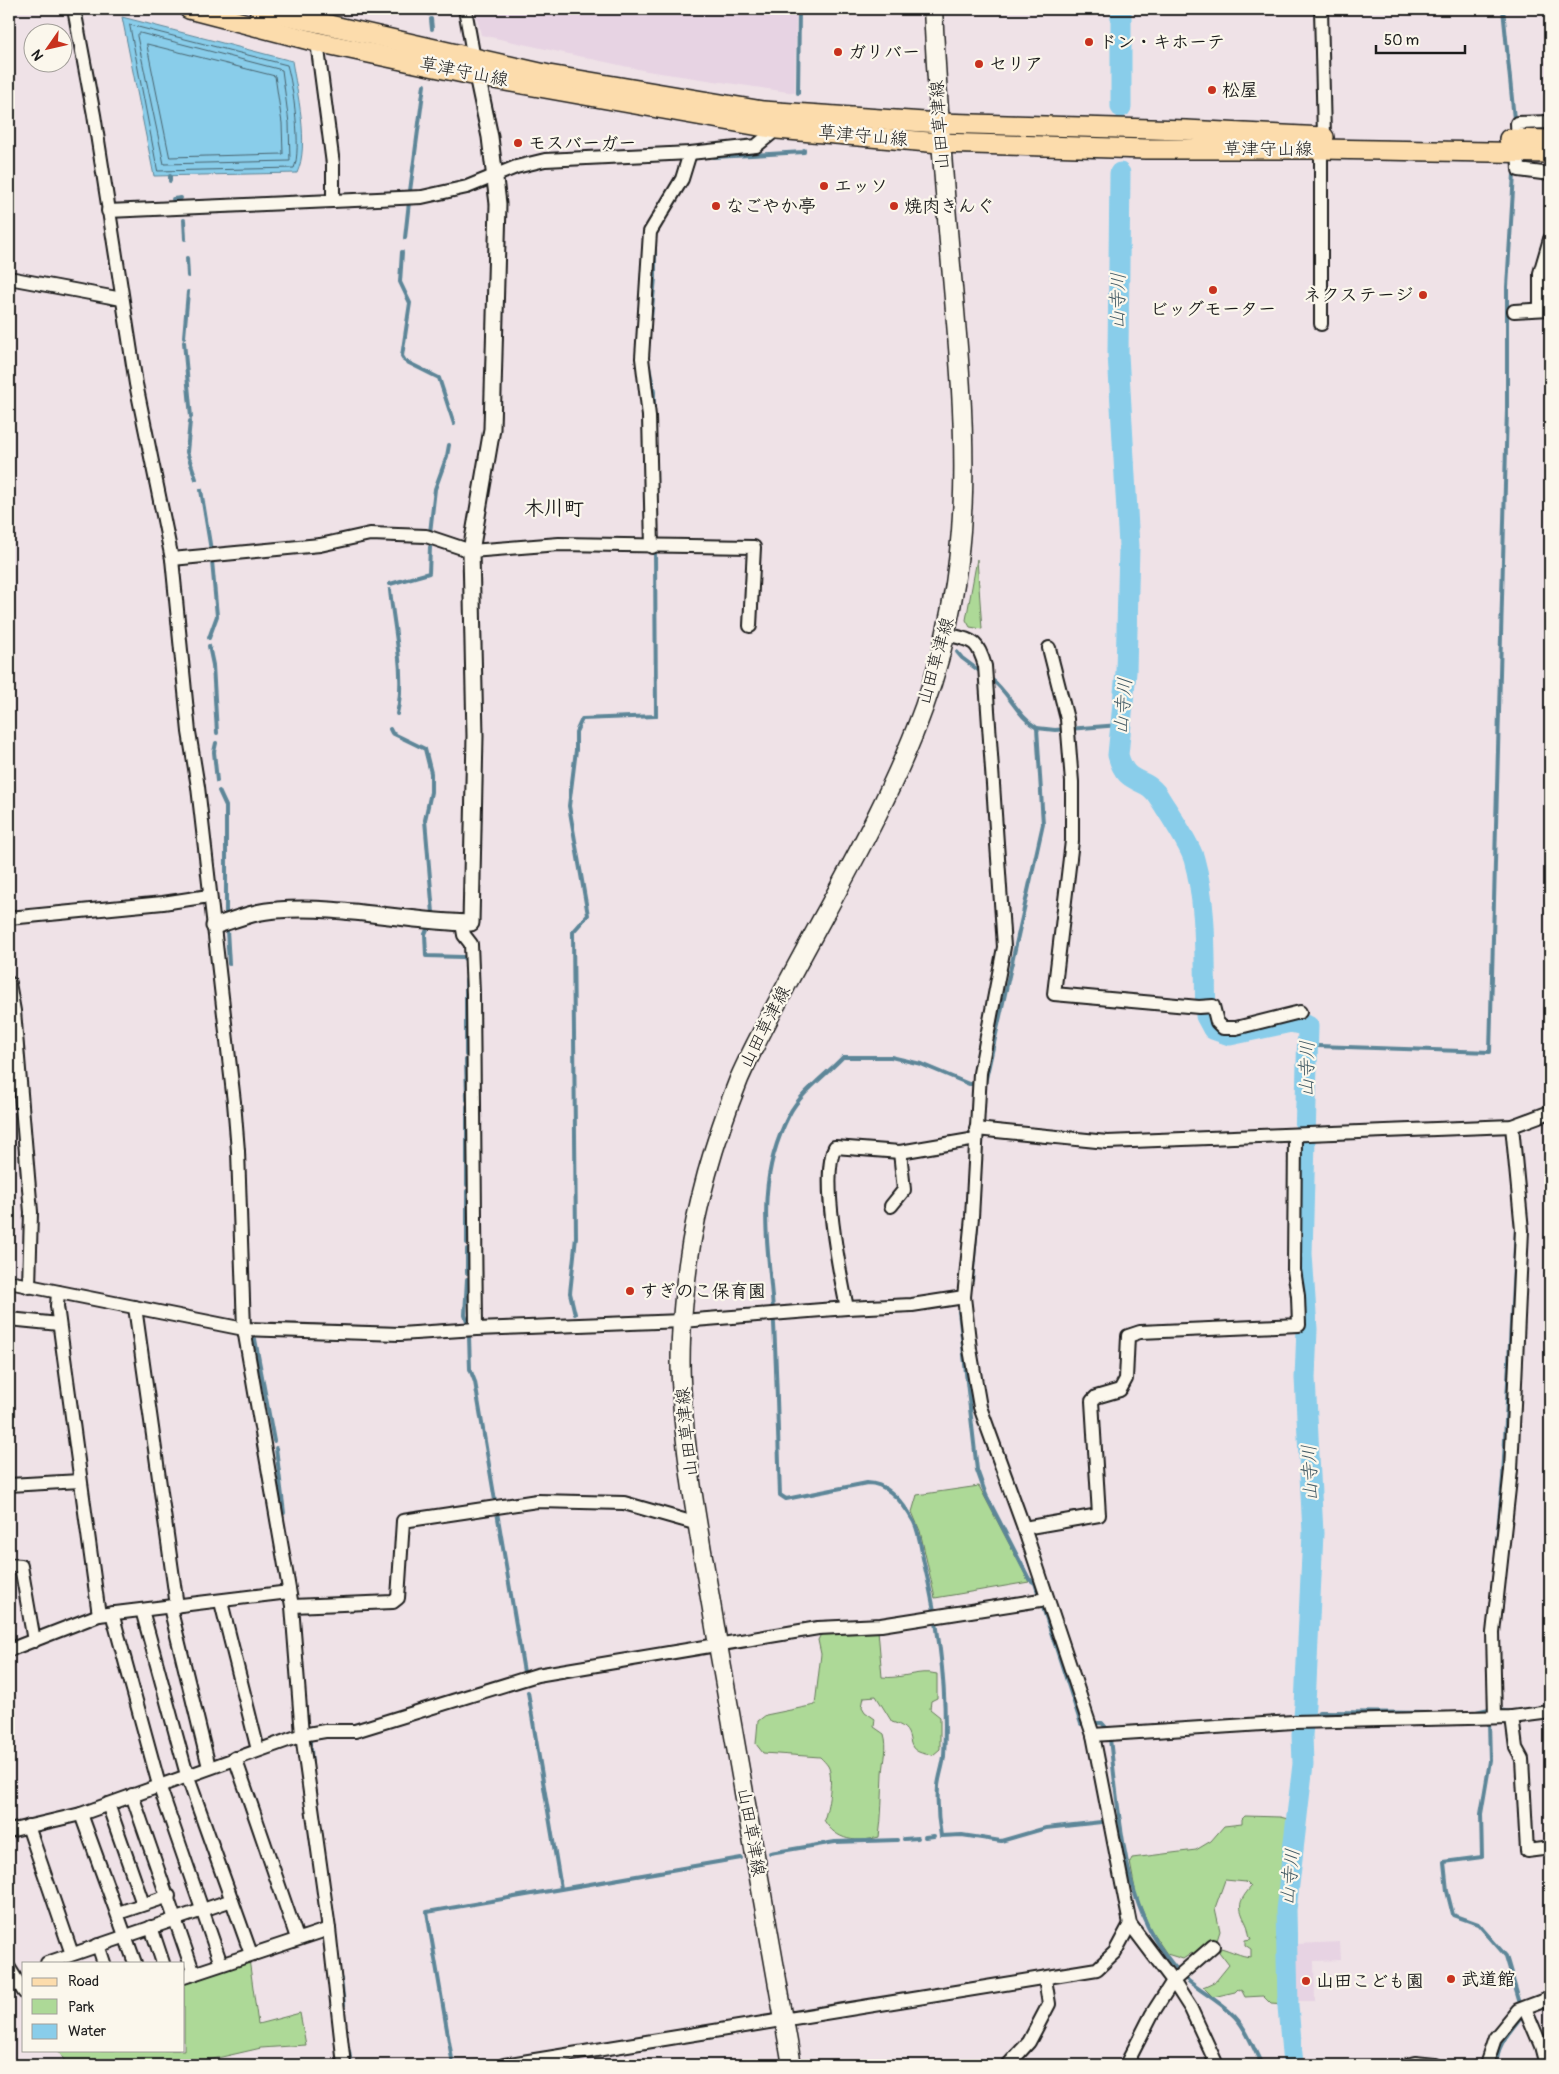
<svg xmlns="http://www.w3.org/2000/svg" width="1559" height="2074" viewBox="0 0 1559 2074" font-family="Pangolin,'Klee One',sans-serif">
<rect width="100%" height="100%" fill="#efe2e7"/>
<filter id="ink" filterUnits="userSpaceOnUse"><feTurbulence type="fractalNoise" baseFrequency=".02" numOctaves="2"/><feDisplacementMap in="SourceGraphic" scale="10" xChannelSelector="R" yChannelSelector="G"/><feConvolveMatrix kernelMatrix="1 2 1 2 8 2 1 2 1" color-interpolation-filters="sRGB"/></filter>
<g filter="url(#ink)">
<!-- built -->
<g fill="#e7d3e3">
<path d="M 475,9 L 796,9 L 795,93 L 647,71 L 481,35 Z"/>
<path d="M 1340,1942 L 1341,1960 L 1314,1961 L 1315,2001 L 1298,2001 L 1296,1944 Z"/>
</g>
<!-- green -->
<g fill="#add997" stroke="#647a5a">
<path d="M 977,559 L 982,629 L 970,627 L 966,620 Z"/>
<path d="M 979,1486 L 1029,1582 L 935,1598 L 920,1531 L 912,1512 L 917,1495 Z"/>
<path d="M 878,1630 L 882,1677 C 900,1680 918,1669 937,1674 L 937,1698 L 931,1701 L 930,1709 L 940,1717 L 940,1749 L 933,1755 C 895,1752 924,1731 892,1722 L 876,1696 L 864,1697 L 862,1707 L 865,1712 L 875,1719 L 874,1727 L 884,1734 C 888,1747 884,1760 883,1773 C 882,1795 882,1816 879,1837 C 857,1843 836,1841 824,1820 C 828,1809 834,1776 828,1766 C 826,1763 823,1760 820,1757 L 763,1753 L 756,1744 L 758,1721 L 766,1715 L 815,1705 L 821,1654 L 818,1640 L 822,1632 L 862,1633 Z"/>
<path d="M 1245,1816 L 1280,1817 L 1288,1819 L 1293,1826 L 1293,1833 L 1290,1837 L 1291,1844 L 1288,1862 L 1290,1864 L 1287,1869 L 1284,1868 L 1283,1871 C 1290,1880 1284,1916 1284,1929 L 1276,1939 L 1285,1957 L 1284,1977 L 1287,1992 L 1284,2005 L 1271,2004 L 1263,1996 L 1245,1997 L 1242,1991 L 1238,1989 L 1235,1992 L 1213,1997 L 1203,1987 L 1216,1981 L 1229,1965 L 1219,1952 L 1221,1948 C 1232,1951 1240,1956 1251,1957 L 1251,1949 L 1245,1945 L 1245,1940 L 1251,1939 C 1248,1934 1249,1928 1246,1923 C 1238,1907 1238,1902 1251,1887 L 1246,1882 L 1225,1880 L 1215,1908 L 1220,1931 L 1214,1950 L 1196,1954 L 1192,1953 L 1183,1959 L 1167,1954 L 1150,1929 L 1136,1895 L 1130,1862 L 1132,1858 L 1196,1850 L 1211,1841 L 1224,1826 L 1242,1824 L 1242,1819 Z"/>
<path d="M 249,1959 L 258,2024 L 300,2013 L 306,2045 L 261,2048 L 187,2065 L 67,2065 L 58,2050 L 184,2050 L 184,1981 Z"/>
</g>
<!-- water -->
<path fill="#89cdea" stroke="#5d8698" d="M 122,17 L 292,61 C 297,92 310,145 297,173 L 154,176 Z"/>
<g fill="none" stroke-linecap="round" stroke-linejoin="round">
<!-- shore -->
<g stroke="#48636e" stroke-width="1">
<path d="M 130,25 L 287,65 C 293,84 302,151 294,168 L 158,171 Z"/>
<path d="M 140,33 L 282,70 L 289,123 L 290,161 L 164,164 L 137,36 Z"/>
<path d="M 147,44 L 275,76 L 282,123 L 283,154 L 170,157 Z"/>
</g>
<!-- stream -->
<g stroke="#5d8698" stroke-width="4">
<path d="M 428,9 L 429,14"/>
<path d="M 1503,9 L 1514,119"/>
<path d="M 431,19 L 432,29"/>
<path d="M 798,93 L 799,9"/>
<path d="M 714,157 L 804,152 L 804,150"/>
<path d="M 170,176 L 170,181"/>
<path d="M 410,191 L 424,85"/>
<path d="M 173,199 L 181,198"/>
<path d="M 184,220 L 185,239"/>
<path d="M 405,238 L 409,202"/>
<path d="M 402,252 L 400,282 L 410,303 L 402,356 L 405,361 L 439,378 L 454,424"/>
<path d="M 187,258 L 188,276"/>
<path d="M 651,318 L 655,278 L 655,240"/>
<path d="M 184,337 L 188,292"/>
<path d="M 184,342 L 191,417"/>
<path d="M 649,367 L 654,392 L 654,412"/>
<path d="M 190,421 L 187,452 L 196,479"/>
<path d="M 201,490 L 211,550"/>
<path d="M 430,533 L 435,489 L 447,456 L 449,445"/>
<path d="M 390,584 L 429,573 L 430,547"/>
<path d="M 390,590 C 394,629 406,676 397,714"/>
<path d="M 209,638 L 217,616 L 212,561"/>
<path d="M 209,646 L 213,665 L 217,733"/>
<path d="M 957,652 L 962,658 L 982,673"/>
<path d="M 990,678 C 1009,692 1017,716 1037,728"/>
<path d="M 390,729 L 392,733 L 425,749 L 431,773 L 431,792 L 425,820 L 433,913"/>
<path d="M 216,743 L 214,752 L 217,781"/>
<path d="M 219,791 L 226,806 L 226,915"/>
<path d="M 428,927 L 425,934 L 426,956 L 463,957 L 466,960"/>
<path d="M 227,930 L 229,964"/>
<path d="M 466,980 L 466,1055"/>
<path d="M 1318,1046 L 1490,1052 L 1507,409 L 1507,287 L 1514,174"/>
<path d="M 466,1060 L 467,1100"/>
<path d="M 985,1083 L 1043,824 L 1037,728 L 1055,730 L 1120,725"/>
<path d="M 978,1084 L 969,1084 L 921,1064 L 891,1057 L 843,1057 C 826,1075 800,1093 789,1115 C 752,1187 770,1248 774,1324 C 777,1381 778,1438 780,1495 L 786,1499 L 867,1483 C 889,1483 904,1504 914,1522 C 920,1534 921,1550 924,1563 C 939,1626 948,1691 944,1756 C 943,1766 939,1776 938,1786 C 937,1802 938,1820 941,1836 L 962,1835 L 1001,1841 L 1046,1828 L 1120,1820"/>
<path d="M 467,1106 L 467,1185"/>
<path d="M 467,1191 L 467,1243"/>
<path d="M 467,1249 L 467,1273"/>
<path d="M 972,1281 L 977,1224"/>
<path d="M 964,1311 L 959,1311 L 977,1470 L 986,1495 L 1029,1579 L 1035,1583 L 1081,1724 L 1086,1724"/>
<path d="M 575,1314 L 570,1293 L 576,1237 L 573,932 L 588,915 L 569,806 L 576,750 L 576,732 L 582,719 L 656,716 L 655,549"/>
<path d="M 467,1321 L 465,1315 L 467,1279"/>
<path d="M 469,1336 L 470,1369 L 475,1382 L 524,1672"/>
<path d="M 255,1339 L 274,1441"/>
<path d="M 276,1448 L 284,1513"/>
<path d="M 1497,1542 L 1503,1478 L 1516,1227"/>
<path d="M 528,1692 L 561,1888"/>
<path d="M 1476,1712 L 1489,1709 L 1513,1712"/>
<path d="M 1313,1718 L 1319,1712 L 1436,1713"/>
<path d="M 1489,1721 L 1490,1761 L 1481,1814 L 1482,1857 L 1444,1862 L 1447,1891 L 1453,1915 L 1478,1924 L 1506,1956 L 1521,2007"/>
<path d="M 1093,1723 L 1102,1723 L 1109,1731 C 1118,1799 1121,1897 1164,1953 C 1170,1961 1178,1972 1186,1979 C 1200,1991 1217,2000 1231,2013 C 1246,2026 1253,2048 1262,2065"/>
<path d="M 310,1741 L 310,1745"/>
<path d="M 311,1749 L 312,1764"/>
<path d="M 925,1837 L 934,1836"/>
<path d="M 904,1839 L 918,1838"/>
<path d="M 770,1853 L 835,1842 L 897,1840"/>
<path d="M 341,1979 L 344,2005"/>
<path d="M 349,2051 L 351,2065"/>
<path d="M 453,2065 L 427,1912 L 741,1858"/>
<path d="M 1496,2065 C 1497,2043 1511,2031 1523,2014"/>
</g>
<!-- river -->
<g stroke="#89cdea" stroke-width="21">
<path d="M 1121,9 L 1121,107"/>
<path d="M 1120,173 L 1118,354 L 1129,546 L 1126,672 L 1118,755 C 1127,789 1146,774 1160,799 C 1170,815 1189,843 1194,859 C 1208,909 1204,965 1206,1016 L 1213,1029 L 1230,1035 L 1291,1022 L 1308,1026 L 1302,1254 L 1307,1329 L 1305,1378 L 1313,1533 L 1305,1705 L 1302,1735 L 1303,1764 L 1286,1910 L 1288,2006 L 1293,2065"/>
</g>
<defs>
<g id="minor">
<path d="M 74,9 L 94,115 L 136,384 L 172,559 L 189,732 L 198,787 L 234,1102 L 238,1151 L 244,1329 L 292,1606 L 302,1735 L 329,1929 L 344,2065"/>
<path d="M 465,9 L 474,59"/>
<path d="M 1321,9 L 1324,137"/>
<path d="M 317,42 L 333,164 L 333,201"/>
<path d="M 1550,122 L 1517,123 L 1519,170 L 1550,174"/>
<path d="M 108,211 L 422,197 L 467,187 L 516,167 L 545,160 L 690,153 L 756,146 L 777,129"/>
<path d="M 9,278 L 122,299"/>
<path d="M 1540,308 L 1540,273 L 1550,239"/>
<path d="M 1514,311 L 1550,309"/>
<path d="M 1321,324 L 1321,149"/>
<path d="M 652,547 L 649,416 L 642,358 L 650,232 L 682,179 L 690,153"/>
<path d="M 172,559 L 320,545 L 370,534 L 426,536 L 471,551 L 559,544 L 754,547 L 750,626"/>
<path d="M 946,634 C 973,641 977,639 985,666 L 1004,947 L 980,1073 L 972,1217 L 964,1297 L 970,1349 L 980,1407 L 1024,1528 L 1093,1735 L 1130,1924 L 1173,1981 L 1191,2009 L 1217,2065"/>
<path d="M 1049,648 L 1067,719 L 1072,782 L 1072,841 L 1054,994 L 1199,1007 L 1213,1006 L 1217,1022 L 1223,1028 L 1236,1028 L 1300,1012"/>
<path d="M 9,918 L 163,903 L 209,896"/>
<path d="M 462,923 L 464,935 L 471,944 L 473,994 L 476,1329"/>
<path d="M 9,983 L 14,1011 L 31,1212 L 29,1287"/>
<path d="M 976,1129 L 1107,1142 L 1512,1126 L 1550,1112"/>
<path d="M 891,1206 L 904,1190 L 900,1152"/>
<path d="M 9,1282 L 244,1329 L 400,1334 L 476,1329 L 682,1321 L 847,1308 L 912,1305 L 964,1297"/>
<path d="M 58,1292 L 57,1306 L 99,1615"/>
<path d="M 135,1307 L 177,1606"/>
<path d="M 847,1308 C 840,1274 820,1176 835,1147 L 900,1152 L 976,1139"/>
<path d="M 9,1319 L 59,1324"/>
<path d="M 9,1485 L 80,1481"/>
<path d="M 1024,1528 L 1099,1515 L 1092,1401 L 1096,1397 L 1120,1390 L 1126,1379 L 1128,1336 L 1140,1332 L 1299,1325 L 1298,1296 L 1294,1270 L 1295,1135"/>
<path d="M 9,1565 L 21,1566 L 34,1641"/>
<path d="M 221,1602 L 258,1750"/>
<path d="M 292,1606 L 393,1602 L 398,1598 L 403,1521 L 537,1501 L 624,1503 L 698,1524"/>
<path d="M 170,1607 L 209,1767"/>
<path d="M 142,1610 L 187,1775 L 251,1954"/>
<path d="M 112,1613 L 159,1785 L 221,1964"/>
<path d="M 9,1650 L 99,1615 L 289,1592"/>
<path d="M 1495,1717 L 1493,1633 L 1511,1470 L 1522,1230 L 1512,1126"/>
<path d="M 1512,1717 L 1516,1748 L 1522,1759 L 1527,1851 L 1550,1848"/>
<path d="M 1093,1735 L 1293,1722 L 1512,1717 L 1550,1712"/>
<path d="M 235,1758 L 297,1938"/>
<path d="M 132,1795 L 194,1974"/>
<path d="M 108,1804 L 143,1904"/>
<path d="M 81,1814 L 135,1963"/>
<path d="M 28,1826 L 72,1954"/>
<path d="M 9,1831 L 81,1814 L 302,1735 L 325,1731 L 355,1731 L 537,1675 L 818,1628 L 881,1625 L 1047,1599"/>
<path d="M 118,1913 L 169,1896"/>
<path d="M 151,1927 L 163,1963"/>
<path d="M 98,1945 L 104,1963"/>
<path d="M 47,1963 L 232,1900"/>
<path d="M 9,1968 L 24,1992"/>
<path d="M 184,1977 L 329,1929"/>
<path d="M 1525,2008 L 1541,2046 L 1546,2065"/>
<path d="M 504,2065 L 1097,1969 L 1115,1952 L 1130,1924"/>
<path d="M 1008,2065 L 1029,2042 L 1049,2004 L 1045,1979"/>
<path d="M 1126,2065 L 1152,2014 L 1173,1981 L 1213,1946"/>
<path d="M 1407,2065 L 1415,2063 L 1435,2065"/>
<path d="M 1486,2065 L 1495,2038 L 1518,2010 L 1550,1998"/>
</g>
<path id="tertiary" d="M 214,926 C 234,920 255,911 277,910 C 342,905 406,922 471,923 L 475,736 L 471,551 L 492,429 L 498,204 L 490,137 L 475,66"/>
<path id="secondary" d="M 792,2065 C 767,1925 742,1785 718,1645 C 704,1558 685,1469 681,1381 C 679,1342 683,1302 688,1264 C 697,1200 715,1139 739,1079 C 753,1047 771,1015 787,984 C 835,893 889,804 924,707 C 980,553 964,412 950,254 C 943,172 937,91 933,9"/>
<g id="primary">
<path d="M 189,9 L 317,42 L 477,76 L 777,129 L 940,143 L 1146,149 L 1321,149 L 1550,153"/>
<path d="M 259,9 L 549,75 L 763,111 L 939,123 L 1186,130 L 1324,137"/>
<path d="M 1509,139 L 1550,140"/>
</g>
</defs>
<!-- minor casing -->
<use href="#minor" stroke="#1c1c1c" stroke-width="16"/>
<!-- tertiary casing -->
<use href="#tertiary" stroke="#1c1c1c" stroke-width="19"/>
<!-- secondary casing -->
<use href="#secondary" stroke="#1c1c1c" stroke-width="21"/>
<!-- primary casing -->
<use href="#primary" stroke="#1c1c1c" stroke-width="22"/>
<!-- minor -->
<use href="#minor" stroke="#fbf7ec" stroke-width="12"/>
<!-- tertiary -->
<use href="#tertiary" stroke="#fbf7ec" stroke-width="15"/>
<!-- secondary -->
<use href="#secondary" stroke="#fbf7ec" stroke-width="18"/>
<!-- primary -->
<use href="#primary" stroke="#fcdcac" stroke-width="19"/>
</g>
</g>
<!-- markers -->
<g fill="#c8321e" stroke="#fbf7ec" stroke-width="2">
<circle cx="1089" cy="42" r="5"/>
<circle cx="838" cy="52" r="5"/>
<circle cx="979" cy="64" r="5"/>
<circle cx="1212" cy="90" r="5"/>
<circle cx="518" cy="143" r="5"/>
<circle cx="824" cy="186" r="5"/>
<circle cx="716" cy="206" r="5"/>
<circle cx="894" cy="206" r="5"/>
<circle cx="1213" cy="290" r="5"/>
<circle cx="1423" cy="295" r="5"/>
<circle cx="630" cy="1291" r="5"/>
<circle cx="1451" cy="1979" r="5"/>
<circle cx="1306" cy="1981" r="5"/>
</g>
<g text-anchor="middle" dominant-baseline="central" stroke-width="4.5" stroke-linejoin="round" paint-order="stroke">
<!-- poi labels -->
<g font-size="18" font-weight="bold" fill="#1c1c1c" stroke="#fbf7ec" text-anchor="start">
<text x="1099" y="42">ドン・キホーテ</text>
<text x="848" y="52">ガリバー</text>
<text x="989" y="64">セリア</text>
<text x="1222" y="90">松屋</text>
<text x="528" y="143">モスバーガー</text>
<text x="834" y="186">エッソ</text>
<text x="726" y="206">なごやか亭</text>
<text x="904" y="206">焼肉きんぐ</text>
<text x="1413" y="295" text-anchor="end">ネクステージ</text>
<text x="1213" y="309" text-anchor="middle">ビッグモーター</text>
<text x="640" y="1291">すぎのこ保育園</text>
<text x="1461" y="1979">武道館</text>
<text x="1316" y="1981">山田こども園</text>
</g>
<!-- street labels -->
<g font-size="18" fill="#1c1c1c" stroke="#fbf7ec">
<text transform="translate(464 72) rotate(11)">草津守山線</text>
<text transform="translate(940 125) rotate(-94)">山田草津線</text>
<text transform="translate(863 136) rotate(5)">草津守山線</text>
<text x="1268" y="149">草津守山線</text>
<text transform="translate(936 661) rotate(-74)">山田草津線</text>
<text transform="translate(765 1027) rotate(-63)">山田草津線</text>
<text transform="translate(687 1432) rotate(-96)">山田草津線</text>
<text transform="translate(751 1832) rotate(80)">山田草津線</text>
</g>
<!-- water labels -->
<g font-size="19" font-style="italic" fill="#425a64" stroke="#fbf7ec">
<text transform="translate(1118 301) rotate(-89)">山寺川</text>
<text transform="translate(1123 706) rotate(-85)">山寺川</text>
<text transform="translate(1307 1069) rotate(-89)">山寺川</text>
<text transform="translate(1310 1473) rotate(-92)">山寺川</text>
<text transform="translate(1290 1877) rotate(-84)">山寺川</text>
</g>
<!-- quarter labels -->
<g font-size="20" font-weight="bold" fill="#1c1c1c" stroke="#fbf7ec">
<text x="554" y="508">木川町</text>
</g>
</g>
<!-- margin -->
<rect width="1559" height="2074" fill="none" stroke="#fbf7ec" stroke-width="30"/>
<rect x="15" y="15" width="1529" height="2044" fill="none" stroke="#1c1c1c" stroke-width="2" filter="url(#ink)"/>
<!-- legend -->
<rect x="22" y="1962" width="162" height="90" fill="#fbf7ec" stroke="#a29f99"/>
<rect x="32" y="1978" width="25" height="8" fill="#fcdcac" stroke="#a29f99"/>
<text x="68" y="1986" font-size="15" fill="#1c1c1c">Road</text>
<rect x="32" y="1999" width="25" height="15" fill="#add997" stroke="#a29f99"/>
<text x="68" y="2012" font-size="15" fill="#1c1c1c">Park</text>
<rect x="32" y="2024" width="25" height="15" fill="#89cdea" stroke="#a29f99"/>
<text x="68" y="2036" font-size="15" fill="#1c1c1c">Water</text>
<!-- north arrow -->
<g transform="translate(48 48) rotate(236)"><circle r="24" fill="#fbf7ec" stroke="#a29f99"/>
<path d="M0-4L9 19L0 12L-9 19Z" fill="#c8321e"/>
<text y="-8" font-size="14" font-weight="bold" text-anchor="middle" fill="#1c1c1c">N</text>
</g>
<!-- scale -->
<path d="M1376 45v8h89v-8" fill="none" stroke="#1c1c1c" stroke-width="2.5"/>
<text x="1384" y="45" font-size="15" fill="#1c1c1c" stroke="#fbf7ec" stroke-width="4" paint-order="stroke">50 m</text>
</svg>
